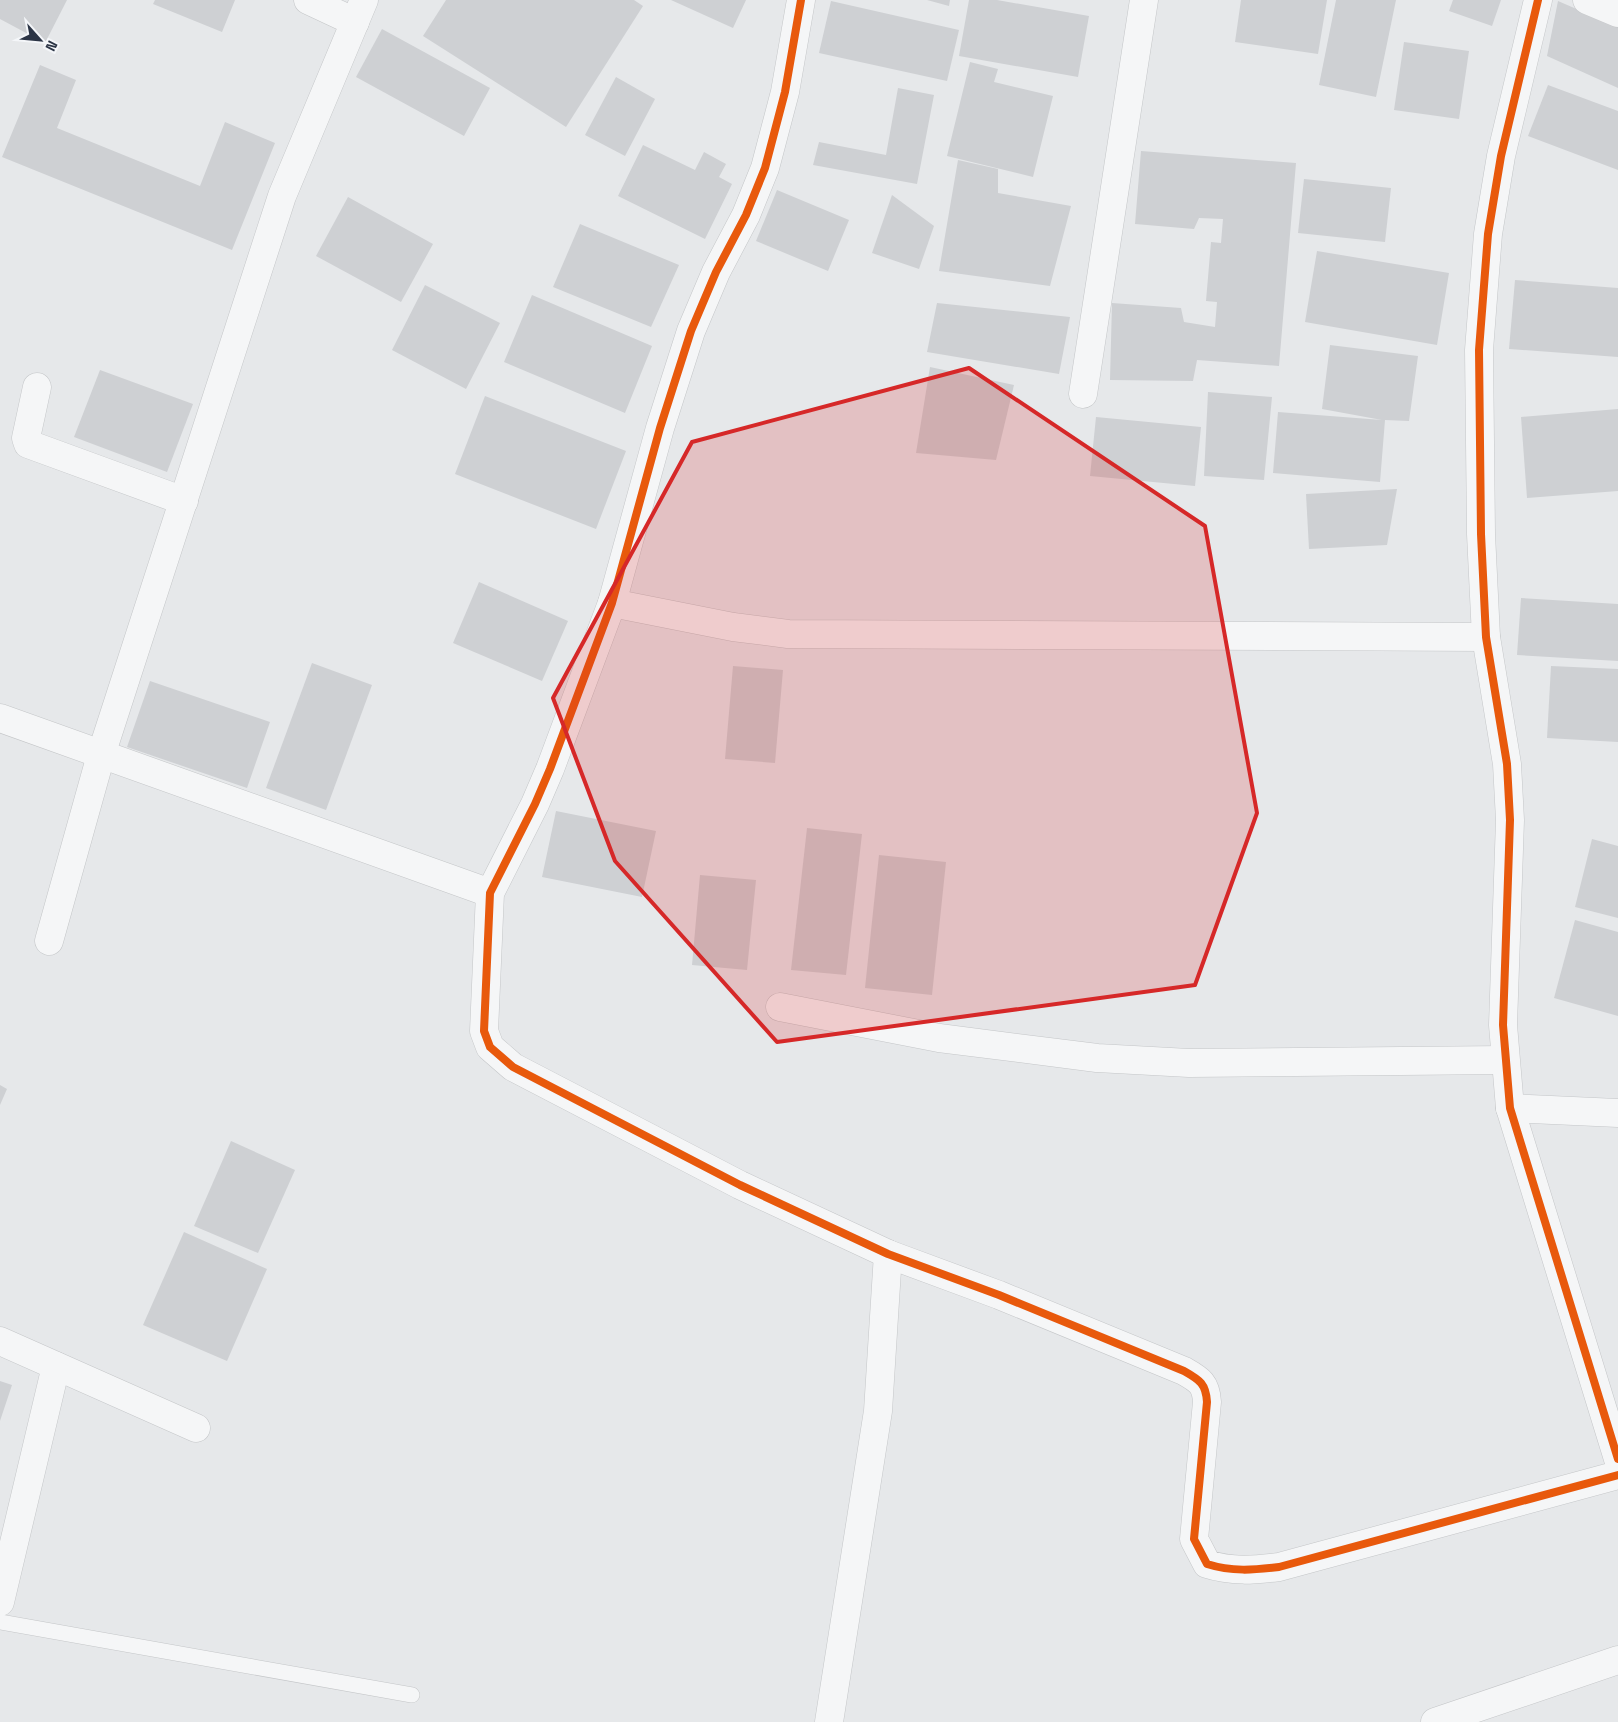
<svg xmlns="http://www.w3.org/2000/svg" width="1618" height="1722" viewBox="0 0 1618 1722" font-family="'Space Grotesk',sans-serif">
<rect width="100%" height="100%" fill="#e6e8ea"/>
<!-- building -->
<g fill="#ced0d3">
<path d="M 0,0 L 67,0 L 45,43 L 0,19 Z"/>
<path d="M 155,0 L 235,0 L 222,32 L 153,4 Z"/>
<path d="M 446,0 L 634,0 L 643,6 L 566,127 L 423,36 Z"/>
<path d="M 671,0 L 746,0 L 733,28 Z"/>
<path d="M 927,0 L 950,0 L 949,6 Z"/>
<path d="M 969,0 L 997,0 L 1089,16 L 1078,77 L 959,56 Z"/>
<path d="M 1241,0 L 1327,0 L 1318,54 L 1235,42 Z"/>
<path d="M 1336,0 L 1396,0 L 1376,97 L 1319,85 Z"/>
<path d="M 1453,0 L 1501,0 L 1492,26 L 1449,11 Z"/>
<path d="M 831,1 L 959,30 L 947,81 L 819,53 Z"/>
<path d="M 1558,1 L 1618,27 L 1618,88 L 1547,56 Z"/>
<path d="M 382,29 L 490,88 L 464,136 L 356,77 Z"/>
<path d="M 1404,42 L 1469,51 L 1459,119 L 1394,110 Z"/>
<path d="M 970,62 L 998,69 L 994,82 L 1053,96 L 1033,177 L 947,156 Z"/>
<path d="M 40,65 L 76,80 L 57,128 L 200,186 L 225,122 L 275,143 L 232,250 L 2,157 Z"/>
<path d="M 616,77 L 655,99 L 625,156 L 585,135 Z"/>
<path d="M 1548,85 L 1618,111 L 1618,170 L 1528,136 Z"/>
<path d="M 898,88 L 934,95 L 917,184 L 813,165 L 819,142 L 886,155 Z"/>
<path d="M 643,145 L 695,170 L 704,152 L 726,164 L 719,177 L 732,184 L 705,239 L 618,196 Z"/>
<path d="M 1141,151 L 1296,163 L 1279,366 L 1197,360 L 1193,381 L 1110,380 L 1112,303 L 1181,308 L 1184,322 L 1215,327 L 1217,302 L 1206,301 L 1211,242 L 1221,243 L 1223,219 L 1199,218 L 1194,229 L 1135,224 Z"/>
<path d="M 958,160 L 998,169 L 998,193 L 1071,206 L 1050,286 L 939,271 Z"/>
<path d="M 1304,179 L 1391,188 L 1385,242 L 1298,233 Z"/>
<path d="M 777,190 L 849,220 L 828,271 L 756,241 Z"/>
<path d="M 892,195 L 934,226 L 919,269 L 872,253 Z"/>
<path d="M 348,197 L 433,244 L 401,302 L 316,256 Z"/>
<path d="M 580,224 L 679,265 L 651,327 L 553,287 Z"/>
<path d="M 1317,251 L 1449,273 L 1437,345 L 1305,322 Z"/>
<path d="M 1515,280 L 1618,288 L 1618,357 L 1509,349 Z"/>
<path d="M 425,285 L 500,323 L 466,389 L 392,350 Z"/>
<path d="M 532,295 L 652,346 L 625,413 L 504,362 Z"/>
<path d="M 937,303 L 1070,317 L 1059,374 L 927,352 Z"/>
<path d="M 1330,345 L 1418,356 L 1409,421 L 1385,420 L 1380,482 L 1273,473 L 1278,412 L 1382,420 L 1322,409 Z"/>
<path d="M 930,367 L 1014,385 L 996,460 L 916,453 Z"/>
<path d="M 100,370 L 193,404 L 167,472 L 74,437 Z"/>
<path d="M 1208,392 L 1272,397 L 1264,480 L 1204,476 Z"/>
<path d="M 485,396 L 626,451 L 596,529 L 455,474 Z"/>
<path d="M 1618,409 L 1618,491 L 1527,498 L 1521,417 Z"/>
<path d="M 1096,417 L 1201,427 L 1195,486 L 1090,476 Z"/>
<path d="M 1397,489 L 1387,545 L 1309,549 L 1306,494 Z"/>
<path d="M 479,582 L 568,621 L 542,681 L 453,643 Z"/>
<path d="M 1521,598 L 1618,604 L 1618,661 L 1517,655 Z"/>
<path d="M 312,663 L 372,685 L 326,810 L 266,788 Z"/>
<path d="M 733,666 L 783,670 L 775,763 L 725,759 Z"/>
<path d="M 1551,666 L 1618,669 L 1618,742 L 1547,738 Z"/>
<path d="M 150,681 L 270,722 L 247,788 L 127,747 Z"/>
<path d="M 556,811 L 656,831 L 642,897 L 542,877 Z"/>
<path d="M 807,828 L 862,834 L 846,975 L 791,970 Z"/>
<path d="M 1592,839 L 1618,846 L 1618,918 L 1575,907 Z"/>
<path d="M 879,855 L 946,862 L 932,995 L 865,988 Z"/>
<path d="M 700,875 L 756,880 L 747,970 L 692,965 Z"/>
<path d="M 1575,920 L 1618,932 L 1618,1016 L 1554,998 Z"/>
<path d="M 0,1085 L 7,1089 L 0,1105 Z"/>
<path d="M 231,1141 L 295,1170 L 258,1253 L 194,1226 Z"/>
<path d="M 184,1232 L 267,1269 L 227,1361 L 143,1325 Z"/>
<path d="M 0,1381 L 12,1385 L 0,1421 Z"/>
</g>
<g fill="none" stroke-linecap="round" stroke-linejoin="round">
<defs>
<path id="lane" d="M 0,1622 L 412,1695"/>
<g id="street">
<path d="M 308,0 L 355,22"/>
<path d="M 801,0 L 785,92 L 765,168 L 746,215 L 716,272 L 691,331 L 660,428 L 612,603 L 550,769 L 535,804 L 490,893 L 484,1031 L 490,1047 L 513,1067 L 740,1185 L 888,1254 L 999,1295 L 1184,1371 C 1200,1380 1206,1384 1207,1402 L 1194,1539 L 1207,1564 C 1232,1572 1254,1570 1279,1567 L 1618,1475"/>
<path d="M 1538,0 L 1501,156 L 1488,234 L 1479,350 L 1481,534 L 1486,637 L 1507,764 L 1510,820 L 1503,1025 L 1510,1108 L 1618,1459"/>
<path d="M 1587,0 L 1618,13"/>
<path d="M 37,387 L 26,438 L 28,444 L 184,501"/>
<path d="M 1083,394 L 1144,0"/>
<path d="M 612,603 L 733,627 L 788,634 L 1486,637"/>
<path d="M 0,718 L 490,893"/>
<path d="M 49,941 L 101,755 L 282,196 L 364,0"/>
<path d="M 780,1007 L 939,1038 L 1097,1058 L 1189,1063 L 1505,1060"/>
<path d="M 1510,1108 L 1618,1113"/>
<path d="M 0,1341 L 196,1428"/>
<path d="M 0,1602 L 56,1366"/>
<path d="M 829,1722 L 878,1411 L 888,1254"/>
<path d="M 1435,1722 L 1618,1660"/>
</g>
</defs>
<!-- lane casing -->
<use href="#lane" stroke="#c4c6c8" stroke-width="16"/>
<!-- street casing -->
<use href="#street" stroke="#c4c6c8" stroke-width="29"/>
<!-- lane -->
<use href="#lane" stroke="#f5f6f7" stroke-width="15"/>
<!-- street -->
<use href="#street" stroke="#f5f6f7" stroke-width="28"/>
<defs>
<g id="cycleway">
<path d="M 801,0 L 785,92 L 765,168 L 746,215 L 716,272 L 691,331 L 660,428 L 612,603 L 550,769 L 535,804 L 490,893 L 484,1031 L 490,1047 L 513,1067 L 740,1185 L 888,1254 L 999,1295 L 1184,1371 C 1200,1380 1206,1384 1207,1402 L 1194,1539 L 1207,1564 C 1232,1572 1254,1570 1279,1567 L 1618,1475"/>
<path d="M 1538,0 L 1501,156 L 1488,234 L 1479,350 L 1481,534 L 1486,637 L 1507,764 L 1510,820 L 1503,1025 L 1510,1108 L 1618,1459"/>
</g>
</defs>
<!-- cycleway casing -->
<use href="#cycleway" stroke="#f4f6f9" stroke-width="11"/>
<!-- cycleway -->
<use href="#cycleway" stroke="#e8590c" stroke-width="8"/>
</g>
<!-- marked area -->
<path fill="#d62828" fill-opacity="0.2" stroke="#d62828" stroke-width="4" stroke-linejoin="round" d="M 969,368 L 1205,526 L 1257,813 L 1195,985 L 777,1042 L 615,861 L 553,698 L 692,442 Z"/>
<!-- north arrow -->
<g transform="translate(40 40) rotate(117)" stroke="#f4f6f9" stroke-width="4" paint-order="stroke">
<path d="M0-4L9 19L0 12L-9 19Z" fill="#2b3445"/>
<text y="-8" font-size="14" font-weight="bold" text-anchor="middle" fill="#2b3445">N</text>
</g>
</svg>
